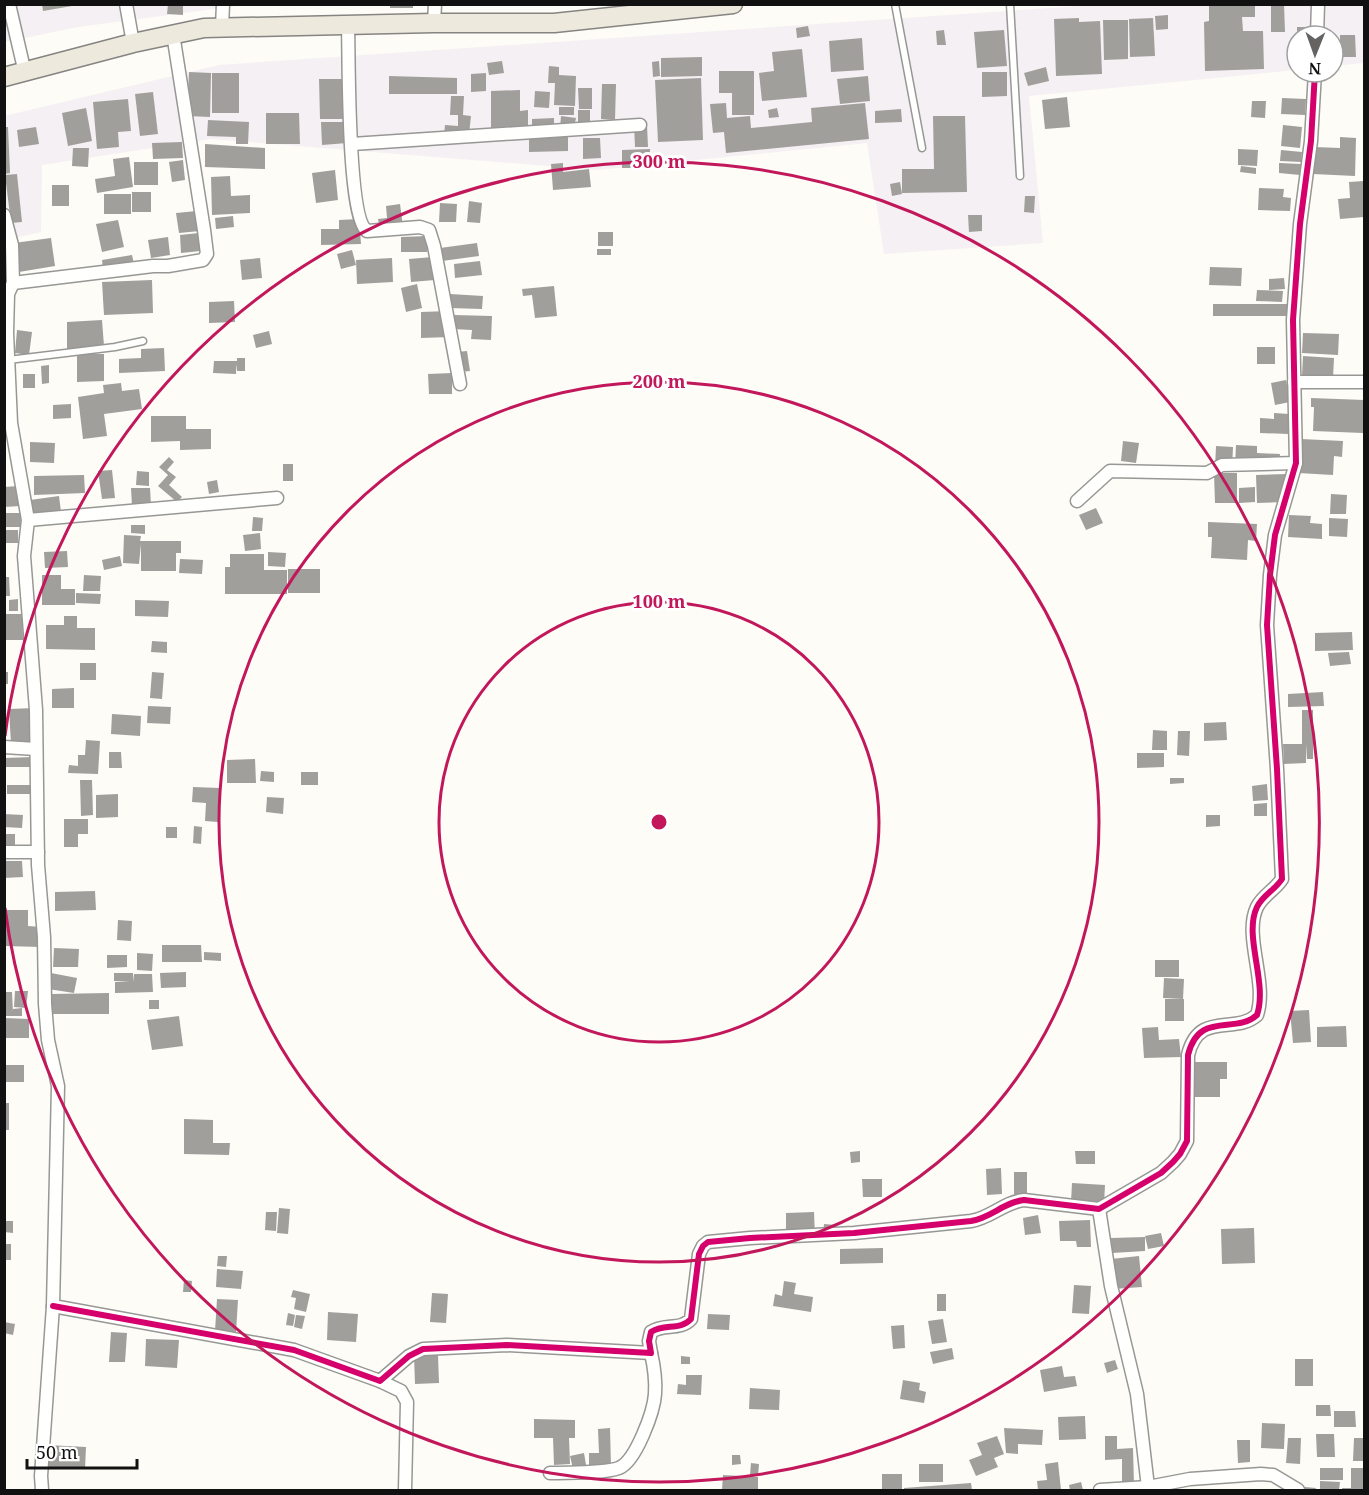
<svg xmlns="http://www.w3.org/2000/svg" width="1369" height="1495" viewBox="0 0 1369 1495" font-family="'Noto Serif',serif">
<rect width="100%" height="100%" fill="#fdfcf7"/>
<!-- industrial -->
<g fill="#f5f0f3">
<path d="M 4,5 L 244,5 L 78,27 L 5,42 Z"/>
<path d="M 1094,5 L 1364,5 L 1364,63 L 1333,66 L 1333,36 L 1297,36 L 1297,70 L 1029,96 L 1043,243 L 884,254 L 867,143 L 597,170 L 211,139 L 42,165 L 41,232 L 5,240 L 4,116 L 219,65 Z"/>
</g>
<!-- building -->
<g fill="#a19f9c">
<path d="M 42,4 L 72,4 L 72,6 L 43,11 Z"/>
<path d="M 168,4 L 183,4 L 183,15 L 167,14 Z"/>
<rect x="390" y="4" width="23" height="4"/>
<path d="M 1255,4 L 1255,17 L 1242,17 L 1243,31 L 1263,31 L 1264,69 L 1205,71 L 1204,22 L 1209,21 L 1209,5 Z"/>
<path d="M 1271,4 L 1284,4 L 1285,32 L 1271,32 Z"/>
<path d="M 1168,15 L 1168,29 L 1156,30 L 1155,16 Z"/>
<path d="M 1079,18 L 1079,22 L 1100,21 L 1102,74 L 1056,76 L 1054,19 Z"/>
<path d="M 1153,18 L 1155,56 L 1130,57 L 1129,19 Z"/>
<path d="M 1103,20 L 1128,20 L 1128,59 L 1104,60 Z"/>
<path d="M 808,26 L 810,36 L 797,38 L 796,28 Z"/>
<rect x="1297" y="27" width="19" height="9"/>
<path d="M 944,30 L 946,45 L 937,45 L 936,31 Z"/>
<path d="M 1004,30 L 1007,66 L 977,68 L 974,32 Z"/>
<path d="M 1340,35 L 1355,35 L 1356,57 L 1340,57 Z"/>
<path d="M 862,38 L 864,70 L 831,72 L 829,41 Z"/>
<path d="M 802,49 L 807,97 L 762,101 L 759,73 L 774,71 L 772,52 Z"/>
<path d="M 702,57 L 702,76 L 661,77 L 661,58 Z"/>
<path d="M 502,61 L 504,73 L 489,75 L 487,63 Z"/>
<path d="M 659,61 L 660,76 L 653,77 L 652,62 Z"/>
<path d="M 549,66 L 559,67 L 559,75 L 576,76 L 575,106 L 554,105 L 555,83 L 548,83 Z"/>
<path d="M 1046,67 L 1049,81 L 1028,86 L 1024,73 Z"/>
<path d="M 719,71 L 754,71 L 754,115 L 732,115 L 732,93 L 719,93 Z"/>
<path d="M 189,72 L 211,73 L 210,117 L 187,116 Z"/>
<path d="M 982,72 L 1007,72 L 1007,96 L 982,97 Z"/>
<rect x="212" y="73" width="27" height="40"/>
<path d="M 486,73 L 486,91 L 471,92 L 471,74 Z"/>
<path d="M 389,76 L 457,78 L 457,94 L 389,94 Z"/>
<path d="M 868,76 L 870,101 L 840,104 L 837,79 Z"/>
<path d="M 701,78 L 703,140 L 658,142 L 655,80 Z"/>
<path d="M 319,79 L 345,79 L 346,119 L 320,119 Z"/>
<path d="M 602,84 L 616,84 L 615,120 L 601,119 Z"/>
<path d="M 578,88 L 592,88 L 592,109 L 579,109 Z"/>
<path d="M 520,90 L 520,111 L 528,110 L 528,129 L 491,130 L 491,91 Z"/>
<path d="M 535,91 L 550,92 L 549,108 L 534,107 Z"/>
<path d="M 153,92 L 158,134 L 140,136 L 135,94 Z"/>
<path d="M 451,96 L 464,96 L 463,115 L 471,116 L 469,134 L 444,136 L 445,125 L 458,126 L 458,115 L 450,115 Z"/>
<path d="M 1067,97 L 1070,127 L 1045,129 L 1042,100 Z"/>
<path d="M 1282,98 L 1306,99 L 1305,115 L 1281,114 Z"/>
<path d="M 128,99 L 131,131 L 118,132 L 119,147 L 97,149 L 93,102 Z"/>
<path d="M 1252,101 L 1266,101 L 1265,118 L 1251,117 Z"/>
<path d="M 726,103 L 727,118 L 750,116 L 751,128 L 812,122 L 811,108 L 865,103 L 869,139 L 726,153 L 724,132 L 713,133 L 710,104 Z"/>
<rect x="559" y="107" width="15" height="8"/>
<path d="M 86,108 L 92,141 L 68,146 L 62,113 Z"/>
<path d="M 777,108 L 779,117 L 769,118 L 768,110 Z"/>
<path d="M 901,109 L 902,122 L 875,123 L 875,111 Z"/>
<rect x="578" y="110" width="12" height="17"/>
<path d="M 266,113 L 299,113 L 300,144 L 266,144 Z"/>
<path d="M 561,116 L 576,118 L 574,128 L 560,128 Z"/>
<path d="M 933,116 L 965,116 L 967,192 L 902,193 L 902,169 L 934,169 Z"/>
<path d="M 554,118 L 554,130 L 532,130 L 532,119 Z"/>
<path d="M 208,120 L 249,122 L 248,144 L 236,144 L 236,137 L 207,136 Z"/>
<path d="M 321,122 L 345,122 L 347,143 L 322,145 Z"/>
<path d="M 634,125 L 647,125 L 648,147 L 635,147 Z"/>
<path d="M 1283,125 L 1302,127 L 1300,148 L 1281,146 Z"/>
<path d="M 4,127 L 8,127 L 10,173 L 4,174 Z"/>
<path d="M 36,127 L 39,144 L 19,147 L 17,130 Z"/>
<path d="M 568,136 L 568,151 L 529,152 L 529,137 Z"/>
<path d="M 1340,137 L 1356,138 L 1355,176 L 1313,174 L 1314,147 L 1340,148 Z"/>
<path d="M 583,138 L 600,138 L 601,158 L 583,159 Z"/>
<path d="M 182,142 L 183,158 L 153,159 L 152,143 Z"/>
<path d="M 205,144 L 265,148 L 265,169 L 205,167 Z"/>
<path d="M 73,148 L 89,148 L 88,167 L 72,166 Z"/>
<path d="M 650,149 L 650,158 L 645,158 L 645,168 L 622,168 L 622,150 Z"/>
<path d="M 1238,149 L 1258,150 L 1257,166 L 1238,165 Z"/>
<path d="M 1281,150 L 1302,152 L 1301,162 L 1280,161 Z"/>
<path d="M 129,157 L 133,187 L 97,193 L 95,179 L 115,176 L 113,159 Z"/>
<path d="M 183,160 L 185,180 L 172,182 L 169,162 Z"/>
<rect x="134" y="162" width="24" height="23"/>
<path d="M 563,163 L 563,172 L 589,169 L 591,187 L 553,190 L 551,164 Z"/>
<path d="M 1279,163 L 1301,164 L 1300,175 L 1279,173 Z"/>
<path d="M 1241,166 L 1256,168 L 1256,174 L 1240,172 Z"/>
<path d="M 335,170 L 338,200 L 316,203 L 312,173 Z"/>
<path d="M 17,174 L 22,222 L 11,223 L 5,175 Z"/>
<path d="M 230,176 L 231,196 L 250,195 L 250,213 L 212,215 L 211,177 Z"/>
<path d="M 1364,181 L 1364,217 L 1340,219 L 1338,199 L 1350,198 L 1349,182 Z"/>
<path d="M 900,182 L 902,194 L 892,196 L 890,184 Z"/>
<rect x="52" y="185" width="17" height="21"/>
<path d="M 1259,188 L 1284,189 L 1283,197 L 1291,198 L 1290,211 L 1258,210 Z"/>
<rect x="132" y="192" width="19" height="20"/>
<rect x="104" y="194" width="27" height="20"/>
<path d="M 1025,196 L 1035,196 L 1034,213 L 1024,212 Z"/>
<path d="M 469,201 L 482,203 L 480,223 L 467,222 Z"/>
<path d="M 440,203 L 457,204 L 456,222 L 439,222 Z"/>
<path d="M 400,204 L 403,227 L 380,231 L 378,219 L 387,218 L 386,206 Z"/>
<path d="M 197,211 L 200,231 L 179,233 L 176,213 Z"/>
<path d="M 968,215 L 982,215 L 982,231 L 969,232 Z"/>
<path d="M 233,216 L 234,227 L 216,229 L 215,218 Z"/>
<path d="M 359,219 L 361,244 L 321,245 L 321,229 L 339,229 L 339,220 Z"/>
<path d="M 118,220 L 124,247 L 102,252 L 96,224 Z"/>
<rect x="598" y="232" width="15" height="14"/>
<path d="M 199,233 L 200,251 L 181,253 L 180,235 Z"/>
<path d="M 427,236 L 427,252 L 401,252 L 401,237 Z"/>
<path d="M 168,237 L 170,255 L 151,258 L 148,240 Z"/>
<path d="M 51,238 L 55,266 L 19,272 L 14,243 Z"/>
<path d="M 477,243 L 479,256 L 442,261 L 440,248 Z"/>
<rect x="597" y="249" width="14" height="6"/>
<path d="M 352,250 L 356,265 L 341,269 L 337,254 Z"/>
<path d="M 132,255 L 134,264 L 103,269 L 102,260 Z"/>
<path d="M 433,257 L 435,280 L 411,282 L 409,259 Z"/>
<path d="M 260,258 L 262,278 L 242,280 L 240,260 Z"/>
<path d="M 392,258 L 393,282 L 357,284 L 356,260 Z"/>
<path d="M 480,261 L 482,275 L 455,278 L 454,264 Z"/>
<path d="M 1210,267 L 1242,268 L 1241,286 L 1209,285 Z"/>
<path d="M 1284,278 L 1285,289 L 1269,290 L 1269,279 Z"/>
<path d="M 152,280 L 153,313 L 104,315 L 102,282 Z"/>
<path d="M 417,284 L 422,308 L 406,312 L 401,288 Z"/>
<path d="M 554,286 L 557,316 L 535,318 L 532,295 L 523,296 L 522,289 Z"/>
<path d="M 1257,290 L 1283,291 L 1282,302 L 1256,301 Z"/>
<path d="M 450,294 L 483,296 L 482,309 L 449,308 Z"/>
<path d="M 234,301 L 235,322 L 209,323 L 209,302 Z"/>
<rect x="1213" y="304" width="74" height="12"/>
<path d="M 449,311 L 450,337 L 421,338 L 421,312 Z"/>
<path d="M 454,315 L 492,316 L 491,340 L 471,339 L 472,330 L 453,329 Z"/>
<path d="M 102,320 L 104,346 L 67,349 L 67,322 Z"/>
<path d="M 17,330 L 32,332 L 29,355 L 15,353 Z"/>
<path d="M 269,331 L 272,344 L 256,348 L 253,335 Z"/>
<path d="M 1303,333 L 1339,334 L 1338,355 L 1302,353 Z"/>
<rect x="1257" y="347" width="18" height="17"/>
<path d="M 164,348 L 165,371 L 119,373 L 119,359 L 141,358 L 141,349 Z"/>
<path d="M 467,351 L 470,371 L 460,372 L 457,352 Z"/>
<path d="M 77,354 L 104,354 L 104,381 L 77,382 Z"/>
<path d="M 1303,356 L 1334,358 L 1333,378 L 1302,376 Z"/>
<path d="M 237,358 L 245,358 L 245,371 L 237,371 L 236,364 L 236,374 L 213,373 L 214,361 L 237,361 Z"/>
<path d="M 49,365 L 49,383 L 42,384 L 41,366 Z"/>
<path d="M 452,373 L 452,394 L 429,394 L 428,374 Z"/>
<rect x="23" y="374" width="12" height="14"/>
<path d="M 1286,380 L 1290,402 L 1275,405 L 1271,383 Z"/>
<path d="M 121,383 L 122,391 L 139,389 L 142,409 L 104,414 L 107,436 L 83,439 L 78,397 L 104,393 L 103,385 Z"/>
<path d="M 1311,398 L 1364,400 L 1363,433 L 1313,431 L 1314,407 L 1311,407 Z"/>
<path d="M 71,404 L 71,418 L 53,419 L 53,405 Z"/>
<path d="M 1274,413 L 1289,414 L 1288,434 L 1260,433 L 1260,418 L 1274,419 Z"/>
<path d="M 151,416 L 186,416 L 186,429 L 211,429 L 211,449 L 180,450 L 180,441 L 151,442 Z"/>
<path d="M 1301,439 L 1343,441 L 1342,457 L 1334,456 L 1333,475 L 1298,473 Z"/>
<path d="M 1123,441 L 1139,443 L 1136,463 L 1121,461 Z"/>
<path d="M 30,442 L 55,443 L 54,463 L 30,462 Z"/>
<path d="M 1236,445 L 1257,446 L 1257,453 L 1280,454 L 1279,469 L 1235,466 Z"/>
<path d="M 1216,446 L 1233,447 L 1232,469 L 1215,468 Z"/>
<path d="M 169,457 L 174,462 L 167,470 L 176,477 L 169,485 L 182,497 L 177,502 L 158,486 L 168,475 L 159,467 Z"/>
<rect x="283" y="464" width="10" height="17"/>
<path d="M 112,470 L 115,498 L 102,499 L 98,471 Z"/>
<path d="M 137,471 L 149,472 L 149,486 L 136,485 Z"/>
<path d="M 1214,473 L 1237,473 L 1237,503 L 1215,503 Z"/>
<path d="M 1287,474 L 1283,502 L 1257,503 L 1256,475 Z"/>
<path d="M 84,475 L 85,493 L 34,495 L 34,476 Z"/>
<path d="M 217,480 L 219,492 L 209,494 L 207,482 Z"/>
<path d="M 19,486 L 21,506 L 4,507 L 4,487 Z"/>
<path d="M 1255,487 L 1255,502 L 1239,503 L 1239,488 Z"/>
<path d="M 131,488 L 150,488 L 151,505 L 132,506 Z"/>
<path d="M 1331,494 L 1347,495 L 1346,514 L 1330,514 Z"/>
<path d="M 59,496 L 61,512 L 32,516 L 30,500 Z"/>
<path d="M 1096,508 L 1103,523 L 1086,530 L 1079,515 Z"/>
<path d="M 4,513 L 20,513 L 21,527 L 4,527 Z"/>
<path d="M 1289,515 L 1311,516 L 1310,523 L 1322,524 L 1322,539 L 1288,537 Z"/>
<path d="M 253,517 L 263,518 L 262,531 L 252,531 Z"/>
<path d="M 1329,518 L 1348,519 L 1347,537 L 1329,536 Z"/>
<path d="M 1208,522 L 1257,524 L 1256,541 L 1248,540 L 1247,560 L 1211,558 L 1212,537 L 1208,537 Z"/>
<path d="M 131,525 L 145,525 L 145,534 L 131,533 Z"/>
<rect x="4" y="530" width="14" height="13"/>
<path d="M 260,533 L 261,549 L 245,551 L 243,535 Z"/>
<path d="M 124,535 L 141,536 L 140,541 L 181,541 L 181,553 L 176,553 L 176,571 L 141,571 L 141,544 L 139,564 L 123,563 Z"/>
<path d="M 67,551 L 68,567 L 45,568 L 44,552 Z"/>
<path d="M 268,552 L 286,553 L 285,567 L 268,566 Z"/>
<path d="M 230,554 L 264,554 L 264,570 L 287,570 L 287,594 L 225,594 L 225,567 L 230,567 Z"/>
<path d="M 120,556 L 122,566 L 104,570 L 102,560 Z"/>
<path d="M 180,559 L 203,560 L 202,574 L 179,573 Z"/>
<rect x="288" y="569" width="32" height="24"/>
<path d="M 42,575 L 61,575 L 61,589 L 75,589 L 75,605 L 42,605 Z"/>
<path d="M 84,575 L 101,576 L 100,591 L 83,591 Z"/>
<path d="M 4,577 L 9,577 L 10,596 L 4,596 Z"/>
<path d="M 76,593 L 101,594 L 100,604 L 76,603 Z"/>
<path d="M 18,599 L 18,611 L 9,611 L 9,600 Z"/>
<path d="M 135,600 L 169,601 L 168,617 L 135,616 Z"/>
<path d="M 4,614 L 22,614 L 23,640 L 4,640 Z"/>
<path d="M 64,616 L 77,616 L 77,628 L 95,628 L 95,650 L 46,649 L 46,625 L 64,625 Z"/>
<path d="M 1352,632 L 1353,650 L 1315,651 L 1315,633 Z"/>
<path d="M 152,641 L 167,642 L 167,653 L 151,652 Z"/>
<path d="M 1349,652 L 1351,664 L 1330,666 L 1328,653 Z"/>
<rect x="80" y="663" width="16" height="17"/>
<rect x="4" y="672" width="4" height="12"/>
<path d="M 152,672 L 164,673 L 162,699 L 150,698 Z"/>
<path d="M 74,688 L 74,708 L 52,708 L 52,689 Z"/>
<path d="M 1323,692 L 1324,706 L 1288,707 L 1288,694 Z"/>
<path d="M 148,706 L 171,707 L 170,724 L 147,723 Z"/>
<path d="M 34,708 L 35,743 L 11,744 L 9,709 Z"/>
<path d="M 1302,710 L 1313,710 L 1313,759 L 1307,759 L 1306,744 L 1306,763 L 1284,764 L 1283,744 L 1302,744 Z"/>
<path d="M 112,714 L 141,716 L 140,736 L 111,734 Z"/>
<path d="M 1226,722 L 1227,740 L 1204,741 L 1204,723 Z"/>
<path d="M 1153,730 L 1167,731 L 1167,750 L 1152,750 Z"/>
<path d="M 1178,731 L 1190,731 L 1189,756 L 1177,755 Z"/>
<path d="M 86,740 L 100,741 L 98,774 L 68,773 L 69,765 L 78,766 L 78,755 L 85,755 Z"/>
<path d="M 109,752 L 121,752 L 122,768 L 109,768 Z"/>
<path d="M 1137,753 L 1164,753 L 1164,767 L 1137,768 Z"/>
<path d="M 33,757 L 33,767 L 4,767 L 4,758 Z"/>
<path d="M 255,759 L 256,783 L 227,783 L 227,760 Z"/>
<path d="M 261,771 L 274,772 L 274,782 L 260,781 Z"/>
<rect x="301" y="772" width="17" height="13"/>
<path d="M 1170,778 L 1184,778 L 1184,783 L 1170,784 Z"/>
<path d="M 80,780 L 92,780 L 93,815 L 81,816 Z"/>
<path d="M 1267,784 L 1268,800 L 1253,801 L 1252,786 Z"/>
<rect x="7" y="785" width="23" height="9"/>
<path d="M 193,787 L 220,788 L 218,822 L 205,821 L 206,803 L 192,802 Z"/>
<path d="M 118,794 L 118,817 L 96,818 L 96,795 Z"/>
<path d="M 267,797 L 284,798 L 283,814 L 266,812 Z"/>
<path d="M 1267,803 L 1267,816 L 1254,816 L 1254,804 Z"/>
<path d="M 4,814 L 23,815 L 22,828 L 4,827 Z"/>
<path d="M 1206,815 L 1220,815 L 1220,826 L 1206,827 Z"/>
<path d="M 64,819 L 88,819 L 88,834 L 78,834 L 78,847 L 64,847 Z"/>
<path d="M 194,826 L 202,827 L 201,844 L 193,843 Z"/>
<rect x="166" y="827" width="11" height="11"/>
<rect x="4" y="834" width="11" height="14"/>
<path d="M 4,861 L 22,861 L 23,877 L 4,878 Z"/>
<path d="M 95,891 L 96,910 L 55,911 L 55,892 Z"/>
<path d="M 4,910 L 28,910 L 28,926 L 41,927 L 41,947 L 4,946 Z"/>
<path d="M 118,920 L 132,921 L 131,941 L 117,940 Z"/>
<path d="M 162,945 L 201,945 L 202,962 L 162,962 Z"/>
<path d="M 54,948 L 79,949 L 78,967 L 53,967 Z"/>
<path d="M 204,952 L 221,953 L 221,961 L 204,960 Z"/>
<path d="M 137,953 L 153,954 L 152,971 L 137,970 Z"/>
<path d="M 107,955 L 127,955 L 127,967 L 107,968 Z"/>
<rect x="1155" y="960" width="24" height="17"/>
<path d="M 186,972 L 186,987 L 161,988 L 160,973 Z"/>
<path d="M 51,973 L 77,978 L 74,993 L 48,989 Z"/>
<path d="M 114,973 L 133,973 L 133,982 L 134,974 L 152,974 L 153,992 L 115,993 L 115,982 L 130,981 L 114,981 Z"/>
<path d="M 1164,978 L 1184,979 L 1183,999 L 1163,998 Z"/>
<path d="M 15,991 L 28,991 L 26,1008 L 14,1007 Z"/>
<path d="M 4,992 L 12,992 L 13,1012 L 13,1009 L 22,1008 L 22,1016 L 4,1016 Z"/>
<path d="M 109,993 L 109,1014 L 52,1014 L 51,994 Z"/>
<rect x="1165" y="999" width="19" height="22"/>
<rect x="149" y="1000" width="10" height="9"/>
<path d="M 1309,1010 L 1311,1042 L 1293,1043 L 1290,1011 Z"/>
<path d="M 179,1016 L 183,1046 L 152,1050 L 147,1020 Z"/>
<path d="M 4,1018 L 29,1019 L 29,1038 L 4,1038 Z"/>
<path d="M 1346,1026 L 1347,1047 L 1317,1047 L 1317,1027 Z"/>
<path d="M 1158,1027 L 1159,1040 L 1179,1039 L 1181,1057 L 1144,1058 L 1142,1028 Z"/>
<path d="M 1195,1062 L 1227,1062 L 1227,1079 L 1220,1079 L 1220,1097 L 1195,1097 Z"/>
<rect x="4" y="1065" width="20" height="17"/>
<rect x="4" y="1103" width="5" height="27"/>
<path d="M 184,1119 L 213,1120 L 213,1143 L 230,1143 L 229,1155 L 184,1154 Z"/>
<path d="M 860,1151 L 860,1162 L 851,1163 L 850,1152 Z"/>
<path d="M 1075,1151 L 1095,1151 L 1095,1164 L 1076,1164 Z"/>
<path d="M 1001,1168 L 1002,1194 L 987,1195 L 986,1169 Z"/>
<rect x="1014" y="1172" width="13" height="22"/>
<path d="M 862,1179 L 882,1179 L 882,1197 L 863,1197 Z"/>
<path d="M 1072,1183 L 1105,1185 L 1104,1204 L 1071,1202 Z"/>
<path d="M 279,1208 L 290,1209 L 288,1234 L 277,1233 Z"/>
<path d="M 266,1212 L 277,1212 L 276,1231 L 265,1230 Z"/>
<path d="M 814,1212 L 815,1237 L 786,1238 L 786,1213 Z"/>
<path d="M 1038,1215 L 1041,1233 L 1025,1235 L 1023,1218 Z"/>
<path d="M 1090,1220 L 1091,1247 L 1077,1247 L 1076,1241 L 1060,1241 L 1059,1221 Z"/>
<path d="M 4,1221 L 13,1221 L 13,1233 L 4,1232 Z"/>
<path d="M 824,1224 L 836,1225 L 835,1237 L 823,1236 Z"/>
<path d="M 1254,1228 L 1255,1263 L 1222,1264 L 1221,1229 Z"/>
<path d="M 1161,1233 L 1164,1246 L 1148,1249 L 1145,1236 Z"/>
<path d="M 1145,1237 L 1145,1251 L 1112,1253 L 1111,1238 Z"/>
<rect x="4" y="1244" width="7" height="16"/>
<path d="M 883,1248 L 883,1263 L 840,1264 L 840,1249 Z"/>
<path d="M 218,1256 L 227,1256 L 226,1267 L 217,1266 Z"/>
<path d="M 1139,1256 L 1142,1287 L 1113,1289 L 1111,1259 Z"/>
<path d="M 217,1269 L 243,1271 L 241,1289 L 216,1287 Z"/>
<path d="M 184,1280 L 192,1281 L 191,1292 L 183,1292 Z"/>
<path d="M 784,1281 L 796,1283 L 794,1294 L 813,1297 L 811,1312 L 773,1306 L 775,1294 L 782,1296 Z"/>
<path d="M 1074,1285 L 1091,1286 L 1089,1314 L 1072,1313 Z"/>
<path d="M 293,1290 L 310,1294 L 306,1312 L 294,1309 L 296,1298 L 291,1297 Z"/>
<path d="M 432,1293 L 448,1294 L 446,1323 L 430,1322 Z"/>
<rect x="937" y="1294" width="9" height="17"/>
<path d="M 217,1299 L 238,1300 L 236,1332 L 215,1331 Z"/>
<path d="M 328,1312 L 358,1314 L 356,1342 L 327,1340 Z"/>
<path d="M 288,1313 L 295,1315 L 293,1326 L 286,1325 Z"/>
<path d="M 708,1314 L 730,1315 L 729,1330 L 707,1329 Z"/>
<path d="M 296,1315 L 305,1316 L 302,1329 L 294,1327 Z"/>
<path d="M 943,1319 L 947,1342 L 932,1344 L 928,1321 Z"/>
<path d="M 4,1322 L 15,1324 L 13,1335 L 4,1333 Z"/>
<path d="M 904,1325 L 905,1348 L 893,1349 L 891,1326 Z"/>
<path d="M 111,1332 L 127,1333 L 125,1362 L 109,1362 Z"/>
<path d="M 146,1339 L 179,1340 L 177,1368 L 145,1366 Z"/>
<path d="M 952,1348 L 954,1359 L 933,1364 L 930,1352 Z"/>
<path d="M 438,1355 L 439,1383 L 415,1384 L 414,1356 Z"/>
<path d="M 681,1356 L 690,1357 L 690,1364 L 681,1364 Z"/>
<rect x="1295" y="1359" width="18" height="27"/>
<path d="M 1115,1360 L 1118,1369 L 1107,1373 L 1104,1363 Z"/>
<path d="M 1062,1366 L 1064,1377 L 1075,1376 L 1077,1386 L 1044,1392 L 1040,1370 Z"/>
<path d="M 686,1375 L 702,1375 L 701,1395 L 677,1394 L 678,1384 L 686,1385 Z"/>
<path d="M 903,1380 L 920,1383 L 919,1390 L 926,1392 L 924,1403 L 900,1399 Z"/>
<path d="M 750,1388 L 780,1390 L 779,1410 L 749,1409 Z"/>
<path d="M 1316,1405 L 1330,1405 L 1331,1416 L 1316,1416 Z"/>
<path d="M 1334,1411 L 1355,1411 L 1356,1427 L 1334,1427 Z"/>
<path d="M 1085,1416 L 1086,1439 L 1059,1440 L 1058,1417 Z"/>
<path d="M 534,1419 L 575,1420 L 575,1438 L 569,1438 L 570,1464 L 554,1465 L 553,1438 L 534,1438 Z"/>
<path d="M 1262,1423 L 1285,1424 L 1284,1449 L 1261,1448 Z"/>
<path d="M 610,1428 L 611,1467 L 589,1467 L 589,1453 L 599,1453 L 598,1429 Z"/>
<path d="M 1004,1428 L 1043,1430 L 1042,1445 L 1018,1444 L 1018,1454 L 1006,1453 Z"/>
<path d="M 1316,1434 L 1334,1434 L 1335,1457 L 1317,1457 Z"/>
<path d="M 997,1436 L 1004,1454 L 994,1458 L 998,1467 L 976,1476 L 969,1460 L 982,1455 L 977,1443 Z"/>
<path d="M 1105,1436 L 1117,1436 L 1117,1449 L 1133,1448 L 1134,1485 L 1122,1486 L 1122,1459 L 1105,1460 Z"/>
<path d="M 1288,1438 L 1301,1438 L 1300,1464 L 1286,1463 Z"/>
<path d="M 1354,1438 L 1364,1438 L 1364,1461 L 1353,1461 Z"/>
<path d="M 1237,1440 L 1250,1440 L 1250,1462 L 1238,1463 Z"/>
<path d="M 47,1445 L 86,1447 L 85,1469 L 46,1467 Z"/>
<path d="M 584,1453 L 587,1471 L 574,1473 L 570,1456 Z"/>
<path d="M 732,1455 L 740,1455 L 741,1464 L 732,1465 Z"/>
<path d="M 1058,1462 L 1061,1490 L 1038,1490 L 1037,1481 L 1047,1480 L 1045,1464 Z"/>
<path d="M 751,1463 L 759,1464 L 758,1476 L 750,1475 Z"/>
<rect x="919" y="1464" width="24" height="18"/>
<rect x="1320" y="1468" width="23" height="12"/>
<path d="M 1351,1468 L 1364,1468 L 1364,1490 L 1342,1490 L 1342,1488 L 1351,1488 Z"/>
<rect x="882" y="1474" width="20" height="16"/>
<path d="M 723,1475 L 758,1477 L 758,1490 L 722,1490 Z"/>
<path d="M 1320,1481 L 1340,1482 L 1339,1490 L 1320,1489 Z"/>
<path d="M 1081,1482 L 1083,1490 L 1070,1490 L 1069,1485 Z"/>
<path d="M 971,1483 L 972,1490 L 904,1490 L 904,1488 Z"/>
<path d="M 1294,1486 L 1316,1488 L 1315,1490 L 1293,1490 Z"/>
</g>
<g fill="none" stroke-linecap="round" stroke-linejoin="round">
<defs>
<g id="lane">
<path d="M 895,4 L 922,148"/>
<path d="M 1010,4 L 1020,176"/>
<path d="M 8,360 L 115,347 L 143,341"/>
</g>
<g id="street">
<path d="M 9,4 L 25,73"/>
<path d="M 126,4 L 133,43"/>
<path d="M 434,23 L 435,4"/>
<path d="M 348,24 C 349,56 347,217 367,231 L 420,227 L 429,230 L 434,246 L 460,384"/>
<path d="M 222,27 L 223,4"/>
<path d="M 1317,36 L 1318,4"/>
<path d="M 352,144 L 640,125"/>
<path d="M 4,215 L 12,245 L 13,283 L 8,294 L 7,333 L 11,423 L 28,520 L 24,556 L 36,710 L 38,865 L 44,937 L 45,1004 L 48,1040 L 58,1086 L 53,1306 L 41,1476 L 42,1490"/>
<path d="M 13,283 L 153,266 L 168,266 L 203,260 L 207,254 L 204,230 L 173,34"/>
<path d="M 1294,382 L 1364,382"/>
<path d="M 1077,501 L 1110,471 L 1207,473 L 1222,465 L 1296,463"/>
<path d="M 28,520 L 277,498"/>
<path d="M 4,747 L 36,749"/>
<path d="M 4,852 L 38,852"/>
<path d="M 1099,1209 L 1111,1286 L 1137,1394 L 1148,1487"/>
<path d="M 53,1306 L 294,1350 L 380,1381 L 409,1356 L 423,1349 L 507,1345 L 651,1353 L 649,1341 L 651,1332 C 664,1323 680,1331 691,1319 L 699,1254 L 703,1246 L 708,1242 L 750,1238 L 854,1233 L 971,1221 C 991,1218 1004,1202 1024,1200 L 1099,1209 L 1161,1173 L 1173,1162 L 1180,1154 L 1187,1141 L 1188,1055 C 1199,1010 1235,1035 1257,1015 C 1268,982 1243,936 1257,907 C 1263,895 1275,890 1282,879 L 1277,769 L 1267,625 L 1270,575 L 1275,535 L 1296,463 L 1293,320 L 1300,224 L 1311,141 L 1315,72"/>
<path d="M 380,1381 L 401,1391 L 407,1402 L 405,1490"/>
<path d="M 550,1473 C 569,1472 601,1474 619,1468 C 636,1461 654,1411 655,1394 C 656,1380 654,1366 651,1353"/>
<path d="M 1100,1490 L 1148,1487 L 1190,1479 L 1261,1474 L 1273,1475 L 1298,1490"/>
</g>
<path id="primary" d="M 4,77 L 133,43 L 204,28 L 434,23 L 554,23 L 733,4"/>
</defs>
<!-- lane casing -->
<use href="#lane" stroke="#979795" stroke-width="9"/>
<!-- street casing -->
<use href="#street" stroke="#979795" stroke-width="15"/>
<!-- primary casing -->
<use href="#primary" stroke="#858482" stroke-width="21"/>
<!-- lane -->
<use href="#lane" stroke="#fffffe" stroke-width="6"/>
<!-- street -->
<use href="#street" stroke="#fffffe" stroke-width="12"/>
<!-- primary -->
<use href="#primary" stroke="#ede9dc" stroke-width="18"/>
<defs>
<path id="cycleway" d="M 53,1306 L 294,1350 L 380,1381 L 409,1356 L 423,1349 L 507,1345 L 651,1353 L 649,1341 L 651,1332 C 664,1323 680,1331 691,1319 L 699,1254 L 703,1246 L 708,1242 L 750,1238 L 854,1233 L 971,1221 C 991,1218 1004,1202 1024,1200 L 1099,1209 L 1161,1173 L 1173,1162 L 1180,1154 L 1187,1141 L 1188,1055 C 1199,1010 1235,1035 1257,1015 C 1268,982 1243,936 1257,907 C 1263,895 1275,890 1282,879 L 1277,769 L 1267,625 L 1270,575 L 1275,535 L 1296,463 L 1293,320 L 1300,224 L 1311,141 L 1315,72"/>
</defs>
<!-- cycleway casing -->
<use href="#cycleway" stroke="#fff" stroke-width="10"/>
<!-- cycleway -->
<use href="#cycleway" stroke="#d6006c" stroke-width="6"/>
</g>
<!-- distance rings -->
<g fill="none" stroke="#c2185b" stroke-width="3">
<circle cx="659" cy="822" r="220"/>
<circle cx="659" cy="822" r="440"/>
<path d="M5 736A660 660 0 1 1 5 908"/>
</g>
<circle cx="659" cy="822" r="9" fill="#c2185b" stroke="#fff" stroke-width="3"/>
<g font-size="18" text-anchor="middle" font-weight="bold" fill="#c2185b" stroke="#fff" stroke-width="6" stroke-linejoin="round" paint-order="stroke">
<text x="659" y="168">300 m</text>
<text x="659" y="388">200 m</text>
<text x="659" y="608">100 m</text>
</g>
<!-- border -->
<rect width="1369" height="1495" fill="none" stroke="#111111" stroke-width="12"/>
<!-- north arrow -->
<g transform="translate(1315 54) rotate(181)"><circle r="28" fill="#ffffff" stroke="#a0a0a0" stroke-width="1.5"/>
<path d="M0-4.5L10 22L0 15L-10 22Z" fill="#646362"/>
<text y="-9" font-size="16" font-weight="bold" text-anchor="middle" fill="#111111">N</text>
</g>
<!-- scale -->
<path d="M27 1459v9h110v-9" fill="none" stroke="#111111" stroke-width="3"/>
<text x="36" y="1459" font-size="18" fill="#111111" stroke="#ffffff" stroke-width="4.5" paint-order="stroke">50 m</text>
</svg>
